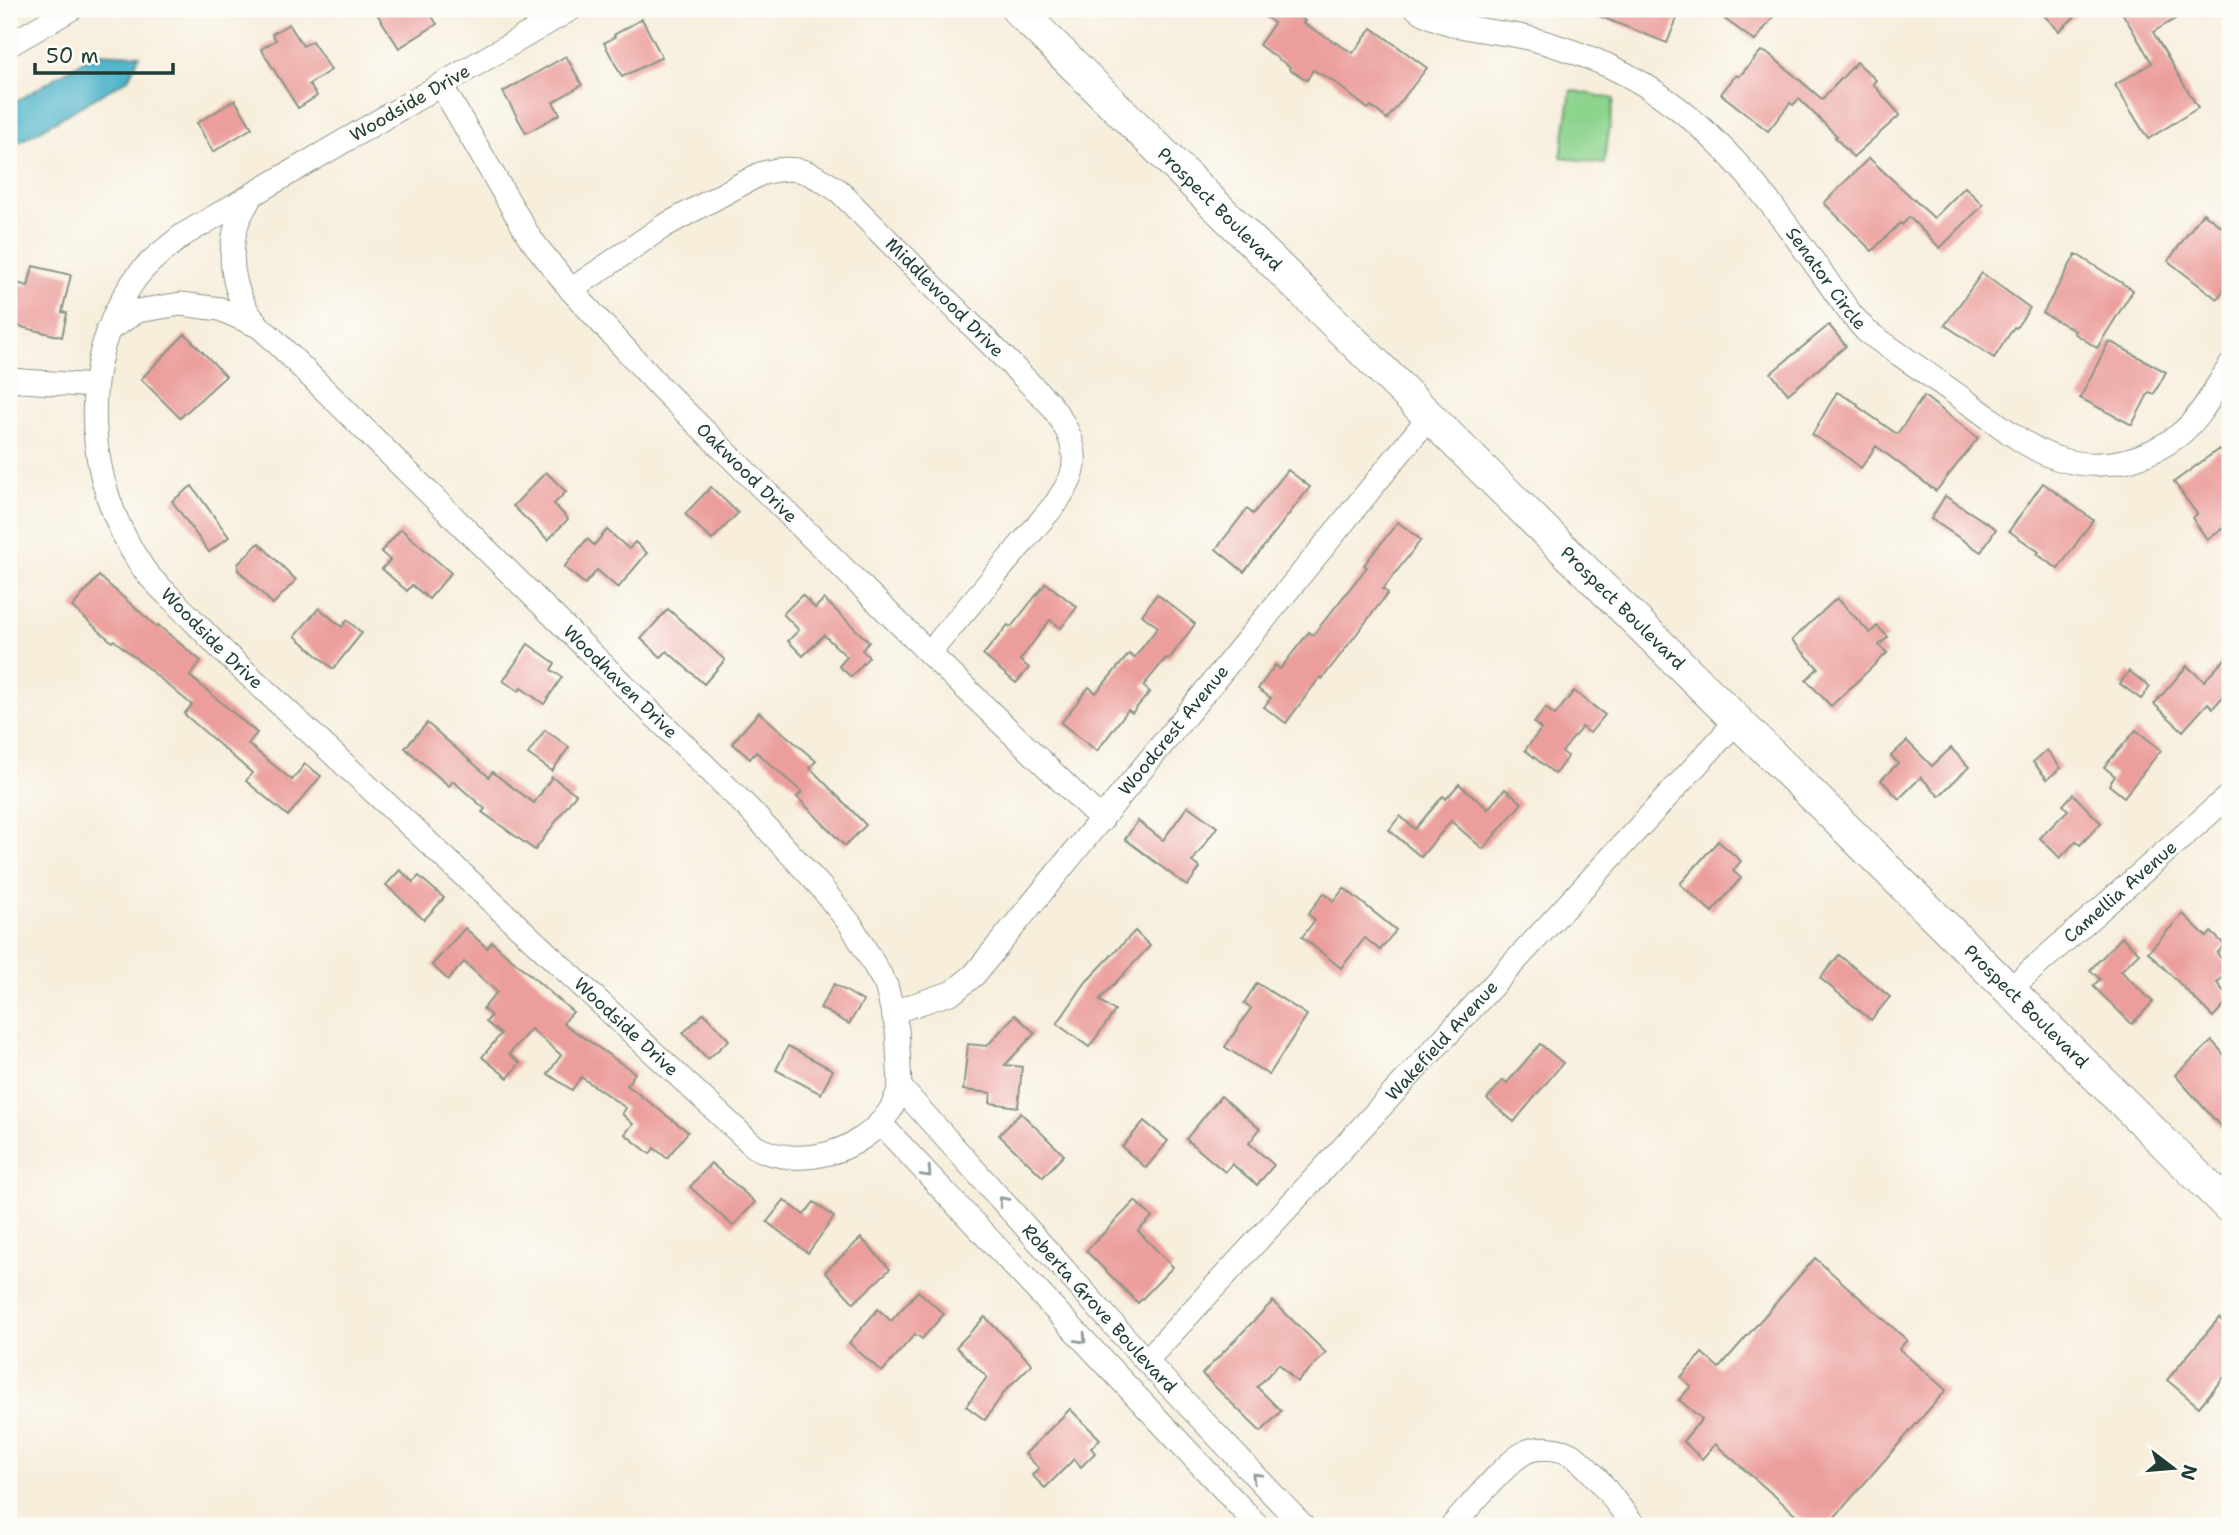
<svg xmlns="http://www.w3.org/2000/svg" width="2239" height="1535" viewBox="0 0 2239 1535" font-family="'Shantell Sans',sans-serif">
<rect width="100%" height="100%" fill="#fdfcf7"/>
<filter id="ink" filterUnits="userSpaceOnUse"><feTurbulence type="fractalNoise" baseFrequency=".0143" numOctaves="2"/><feDisplacementMap in="SourceGraphic" scale="14" xChannelSelector="R" yChannelSelector="G"/><feConvolveMatrix kernelMatrix="1 2 1 2 8 2 1 2 1" color-interpolation-filters="sRGB"/></filter>
<filter id="wash" filterUnits="userSpaceOnUse"><feTurbulence type="fractalNoise" baseFrequency=".00686" numOctaves="4" result="noise"/><feDisplacementMap in="SourceGraphic" scale="28" xChannelSelector="R" yChannelSelector="G"/><feGaussianBlur stdDeviation="1.57" result="paint"/><feColorMatrix in="noise" values="0 0 0 0 0 0 0 0 0 0 0 0 0 0 0 0 0 1.4 0 .05"/><feComposite in="paint" operator="in"/></filter>
<g filter="url(#wash)">
<rect width="100%" height="100%" fill="#f7eedc"/>
<!-- green -->
<path fill="#8dd48e" stroke="#568861" stroke-width="2" d="M 1571,90 L 1614,99 L 1604,164 L 1561,157 Z"/>
<!-- water -->
<path fill="#4bb2c9" stroke="#35787e" stroke-width="2" d="M 96,53 L 140,55 L 128,79 L 9,148 L 9,106 Z"/>
<g id="blocks">
<!-- building -->
<g fill="#eb9e9b">
<path d="M 374,9 L 427,9 L 437,24 L 399,48 Z"/>
<path d="M 1254,9 L 1287,9 L 1305,21 L 1303,23 L 1353,53 L 1372,28 L 1427,68 L 1387,119 L 1371,106 L 1368,109 L 1333,81 L 1313,70 L 1307,80 L 1289,69 L 1290,67 L 1259,45 L 1274,23 Z"/>
<path d="M 1581,9 L 1653,9 L 1677,18 L 1667,43 Z"/>
<path d="M 1711,9 L 1779,9 L 1755,41 Z"/>
<path d="M 2038,9 L 2083,9 L 2059,31 Z"/>
<path d="M 2120,9 L 2192,9 L 2153,32 L 2198,108 L 2148,139 L 2115,85 L 2152,63 Z"/>
<path d="M 642,19 L 662,57 L 622,77 L 604,43 L 615,37 L 614,35 Z"/>
<path d="M 289,24 L 303,46 L 312,41 L 331,70 L 309,84 L 317,96 L 298,108 L 261,49 L 276,40 L 272,34 Z"/>
<path d="M 1761,51 L 1769,54 L 1822,99 L 1857,62 L 1876,80 L 1873,84 L 1900,115 L 1853,157 L 1835,137 L 1837,136 L 1799,99 L 1793,105 L 1790,103 L 1768,131 L 1721,94 L 1736,75 L 1739,77 Z"/>
<path d="M 566,56 L 582,85 L 553,102 L 560,114 L 526,133 L 503,92 Z"/>
<path d="M 235,100 L 252,128 L 213,152 L 197,123 Z"/>
<path d="M 1869,158 L 1934,218 L 1965,187 L 1983,205 L 1940,248 L 1909,217 L 1902,225 L 1900,223 L 1872,251 L 1824,203 Z"/>
<path d="M 2203,213 L 2230,233 L 2230,282 L 2217,299 L 2168,261 Z"/>
<path d="M 2076,254 L 2133,290 L 2097,348 L 2074,333 L 2075,331 L 2043,313 Z"/>
<path d="M 33,266 L 71,275 L 62,312 L 67,313 L 62,337 L 9,324 L 9,281 L 28,286 Z"/>
<path d="M 1982,273 L 2030,308 L 2016,328 L 2014,327 L 1994,358 L 1945,325 Z"/>
<path d="M 1829,325 L 1846,346 L 1788,394 L 1771,373 Z"/>
<path d="M 185,334 L 226,376 L 180,418 L 141,379 Z"/>
<path d="M 2109,341 L 2166,372 L 2154,394 L 2149,392 L 2132,425 L 2080,398 Z"/>
<path d="M 1837,392 L 1858,404 L 1857,406 L 1897,434 L 1924,396 L 1978,438 L 1936,491 L 1876,446 L 1861,468 L 1841,452 L 1812,435 Z"/>
<path d="M 2219,449 L 2230,464 L 2230,523 L 2207,539 L 2192,518 L 2197,514 L 2174,482 Z"/>
<path d="M 1288,470 L 1310,487 L 1244,572 L 1216,549 L 1247,509 L 1253,514 Z"/>
<path d="M 546,472 L 566,492 L 554,504 L 568,519 L 548,540 L 513,506 Z"/>
<path d="M 2043,483 L 2093,520 L 2058,569 L 2037,554 L 2039,552 L 2009,531 Z"/>
<path d="M 192,486 L 229,537 L 209,552 L 172,501 Z"/>
<path d="M 711,487 L 738,513 L 712,540 L 685,514 Z"/>
<path d="M 1945,496 L 1996,529 L 1981,552 L 1931,519 Z"/>
<path d="M 1398,522 L 1421,540 L 1383,589 L 1388,593 L 1322,679 L 1320,677 L 1286,723 L 1264,707 L 1271,698 L 1258,689 L 1275,665 L 1280,669 L 1309,632 L 1313,635 L 1367,567 L 1364,565 Z"/>
<path d="M 401,529 L 451,573 L 429,599 L 412,585 L 407,591 L 382,569 L 390,560 L 381,552 Z"/>
<path d="M 607,530 L 629,549 L 635,542 L 647,553 L 618,588 L 597,570 L 585,584 L 564,567 L 587,539 L 594,545 Z"/>
<path d="M 259,543 L 296,580 L 273,604 L 238,570 L 238,564 Z"/>
<path d="M 99,576 L 157,627 L 158,625 L 201,661 L 190,676 L 257,733 L 248,744 L 292,780 L 305,764 L 321,776 L 288,816 L 246,781 L 252,773 L 184,714 L 192,705 L 114,640 L 112,642 L 72,607 Z"/>
<path d="M 1046,583 L 1077,607 L 1061,628 L 1050,620 L 1020,660 L 1029,668 L 1016,683 L 983,655 L 1008,625 L 1011,627 Z"/>
<path d="M 1157,594 L 1195,624 L 1169,659 L 1166,658 L 1143,686 L 1150,692 L 1132,713 L 1128,710 L 1097,751 L 1061,723 L 1089,687 L 1096,693 L 1129,654 L 1134,658 L 1158,627 L 1142,615 Z"/>
<path d="M 802,595 L 815,608 L 824,599 L 869,642 L 862,650 L 869,657 L 851,677 L 839,666 L 847,657 L 824,635 L 803,656 L 788,641 L 799,630 L 783,614 Z"/>
<path d="M 1837,598 L 1870,633 L 1877,626 L 1888,637 L 1879,645 L 1887,653 L 1831,706 L 1806,680 L 1818,668 L 1792,640 Z"/>
<path d="M 319,608 L 342,627 L 347,620 L 362,633 L 333,669 L 295,636 Z"/>
<path d="M 668,609 L 725,660 L 704,684 L 667,651 L 661,657 L 641,639 Z"/>
<path d="M 528,644 L 555,663 L 551,670 L 562,677 L 544,704 L 521,688 L 519,691 L 503,681 Z"/>
<path d="M 2230,654 L 2230,689 L 2213,708 L 2208,703 L 2183,731 L 2154,704 L 2187,666 L 2204,681 Z"/>
<path d="M 2129,671 L 2150,687 L 2141,699 L 2120,684 Z"/>
<path d="M 1574,691 L 1605,715 L 1590,733 L 1582,727 L 1562,752 L 1568,756 L 1555,774 L 1525,750 L 1541,729 L 1534,723 L 1546,708 L 1555,715 Z"/>
<path d="M 759,712 L 816,761 L 810,768 L 866,825 L 845,846 L 797,797 L 802,792 L 756,752 L 750,759 L 732,743 Z"/>
<path d="M 427,723 L 489,777 L 492,772 L 534,803 L 552,777 L 576,794 L 535,850 L 482,812 L 485,809 L 453,781 L 449,786 L 405,748 Z"/>
<path d="M 545,730 L 569,747 L 552,771 L 528,754 Z"/>
<path d="M 2136,730 L 2161,750 L 2124,797 L 2109,785 L 2115,776 L 2104,767 Z"/>
<path d="M 1907,741 L 1932,766 L 1951,748 L 1969,767 L 1939,796 L 1921,777 L 1899,799 L 1881,780 L 1898,763 L 1891,756 Z"/>
<path d="M 2047,750 L 2061,768 L 2047,779 L 2033,762 Z"/>
<path d="M 1459,784 L 1488,809 L 1505,789 L 1522,803 L 1483,849 L 1451,821 L 1421,857 L 1389,830 L 1400,816 L 1415,829 L 1443,796 L 1446,799 Z"/>
<path d="M 2073,794 L 2101,823 L 2080,845 L 2076,841 L 2060,858 L 2040,838 L 2068,810 L 2063,805 Z"/>
<path d="M 1188,806 L 1217,827 L 1192,862 L 1200,868 L 1187,886 L 1125,839 L 1138,821 L 1163,840 Z"/>
<path d="M 1718,841 L 1741,861 L 1733,871 L 1741,878 L 1712,912 L 1680,884 Z"/>
<path d="M 400,870 L 413,882 L 419,876 L 444,898 L 424,920 L 386,885 Z"/>
<path d="M 1344,888 L 1396,930 L 1380,950 L 1365,938 L 1341,968 L 1302,937 L 1315,920 L 1308,914 L 1324,893 L 1334,901 Z"/>
<path d="M 2183,914 L 2207,937 L 2211,932 L 2225,945 L 2217,953 L 2230,969 L 2217,983 L 2230,999 L 2213,1017 L 2148,952 Z"/>
<path d="M 465,928 L 487,948 L 492,942 L 573,1012 L 563,1023 L 635,1073 L 627,1085 L 688,1132 L 667,1158 L 654,1148 L 650,1154 L 625,1134 L 633,1124 L 622,1114 L 626,1108 L 581,1077 L 572,1090 L 548,1074 L 561,1055 L 531,1029 L 509,1054 L 520,1063 L 508,1078 L 482,1057 L 501,1034 L 486,1022 L 491,1016 L 483,1009 L 497,992 L 464,962 L 448,980 L 432,965 Z"/>
<path d="M 1135,931 L 1150,946 L 1099,1000 L 1115,1011 L 1089,1047 L 1057,1024 L 1086,982 Z"/>
<path d="M 2122,937 L 2139,953 L 2121,971 L 2153,1002 L 2132,1024 L 2093,986 L 2100,979 L 2090,970 Z"/>
<path d="M 1839,955 L 1890,997 L 1871,1020 L 1820,978 Z"/>
<path d="M 1257,983 L 1307,1015 L 1269,1075 L 1225,1047 L 1251,1008 L 1244,1003 Z"/>
<path d="M 834,984 L 863,1001 L 849,1024 L 820,1008 Z"/>
<path d="M 704,1013 L 729,1040 L 708,1059 L 683,1033 Z"/>
<path d="M 1015,1015 L 1035,1033 L 1005,1065 L 1022,1067 L 1018,1107 L 990,1103 L 991,1093 L 963,1090 L 968,1044 L 987,1046 Z"/>
<path d="M 2212,1041 L 2230,1061 L 2230,1137 L 2175,1075 Z"/>
<path d="M 1540,1044 L 1563,1063 L 1514,1122 L 1487,1099 L 1503,1080 L 1507,1083 Z"/>
<path d="M 788,1046 L 833,1070 L 821,1094 L 776,1070 Z"/>
<path d="M 1221,1096 L 1260,1129 L 1249,1143 L 1274,1165 L 1257,1185 L 1232,1164 L 1225,1172 L 1186,1139 Z"/>
<path d="M 1021,1113 L 1064,1155 L 1043,1177 L 999,1135 Z"/>
<path d="M 1144,1121 L 1168,1141 L 1146,1168 L 1122,1147 Z"/>
<path d="M 711,1163 L 755,1202 L 733,1226 L 690,1187 Z"/>
<path d="M 784,1200 L 804,1215 L 814,1202 L 834,1217 L 808,1253 L 767,1222 Z"/>
<path d="M 1135,1201 L 1152,1217 L 1138,1231 L 1173,1267 L 1138,1303 L 1086,1251 Z"/>
<path d="M 861,1238 L 890,1269 L 854,1303 L 825,1272 Z"/>
<path d="M 1815,1258 L 1907,1340 L 1899,1349 L 1946,1390 L 1827,1526 L 1809,1526 L 1715,1444 L 1702,1459 L 1683,1441 L 1702,1419 L 1679,1400 L 1691,1386 L 1681,1377 L 1702,1353 L 1719,1368 Z"/>
<path d="M 918,1291 L 944,1314 L 922,1339 L 915,1334 L 882,1372 L 849,1343 L 878,1309 L 891,1321 Z"/>
<path d="M 1273,1301 L 1326,1353 L 1297,1382 L 1279,1364 L 1257,1387 L 1281,1411 L 1261,1432 L 1202,1374 Z"/>
<path d="M 985,1317 L 1032,1364 L 1005,1391 L 985,1420 L 966,1406 L 987,1377 L 956,1347 Z"/>
<path d="M 2219,1318 L 2230,1328 L 2230,1370 L 2199,1407 L 2167,1380 Z"/>
<path d="M 1070,1409 L 1100,1439 L 1091,1448 L 1095,1453 L 1081,1467 L 1074,1459 L 1045,1488 L 1032,1475 L 1039,1468 L 1025,1454 Z"/>
</g>
</g>
</g>
<g filter="url(#ink)">
<use href="#blocks" fill-opacity="0" stroke="#8b9688" stroke-width="2"/>
<g fill="none" stroke-linecap="round" stroke-linejoin="round">
<defs>
<g id="minor">
<path id="s1" d="M 571,9 L 183,235 C 166,249 146,263 133,282 C 75,366 86,483 141,565 C 148,577 160,587 170,597 C 189,616 207,635 226,654 L 755,1147 C 798,1170 861,1153 889,1112 C 894,1105 897,1095 900,1087"/>
<path id="s2" d="M 1417,9 C 1448,30 1488,29 1524,37 C 1546,42 1569,50 1590,58 C 1713,105 1778,214 1851,314 L 1866,331 C 1900,355 1934,378 1967,402 C 1997,422 2028,451 2063,460 C 2104,471 2146,460 2179,435 C 2201,418 2215,388 2230,366"/>
<path d="M 9,45 L 71,9"/>
<path id="s3" d="M 441,85 L 530,238 L 571,290 L 661,388 L 929,653 L 1102,820"/>
<path id="s4" d="M 252,195 C 247,204 240,214 237,224 C 225,264 236,310 270,336 L 749,809 L 820,886 L 851,925 L 886,985 L 897,1029 L 900,1087"/>
<path id="s5" d="M 571,290 L 664,226 L 760,174 C 797,163 808,171 839,191 L 1050,404 C 1066,425 1081,450 1071,477 C 1068,486 1061,494 1057,502 L 929,653"/>
<path d="M 107,331 L 137,311 L 181,304 L 220,309 L 258,326"/>
<path d="M 9,380 L 94,386"/>
<path id="s6" d="M 2010,989 L 2230,795"/>
<path id="s7" d="M 893,1012 L 953,992 L 974,975 L 1430,416"/>
<path id="s8" d="M 900,1087 L 1146,1361 L 1303,1526"/>
<path d="M 880,1123 L 1258,1526"/>
<path id="s9" d="M 1146,1361 L 1738,720"/>
<path d="M 1452,1526 C 1468,1509 1505,1463 1524,1453 C 1538,1445 1562,1448 1575,1457 C 1598,1475 1616,1504 1635,1526"/>
</g>
<g id="secondary">
<path id="s10" d="M 1017,9 L 2230,1208"/>
</g>
</defs>
<!-- minor casing -->
<use href="#minor" stroke="#8b9688" stroke-width="25"/>
<!-- secondary casing -->
<use href="#secondary" stroke="#8b9688" stroke-width="34"/>
<!-- minor -->
<use href="#minor" stroke="#fff" stroke-width="23"/>
<!-- secondary -->
<use href="#secondary" stroke="#fff" stroke-width="32"/>
</g>
<!-- one-way arrows -->
<defs><path id="oneway-chevron" d="M-2-3.5L2.5 0L-2 3.5" fill="none" stroke-width="1.6" stroke-linecap="round" stroke-linejoin="round" transform="scale(1.75)"/></defs>
<g stroke="#8f9e9a">
<use href="#oneway-chevron" transform="translate(927 1173) rotate(47)"/>
<use href="#oneway-chevron" transform="translate(1003 1201) rotate(-132)"/>
<use href="#oneway-chevron" transform="translate(1082 1339) rotate(47)"/>
<use href="#oneway-chevron" transform="translate(1256 1477) rotate(-134)"/>
</g>
</g>
<g text-anchor="middle" dominant-baseline="central" stroke-width="7" stroke-linejoin="round" paint-order="stroke">
<!-- street labels -->
<g font-size="18" fill="#1f3d34" stroke="#fdfcf7">
<text transform="translate(410 103) rotate(-30)">Woodside Drive</text>
<text stroke="none"><textPath href="#s10" startOffset="285">Prospect Boulevard</textPath></text>
<text stroke="none"><textPath href="#s2" startOffset="509">Senator Circle</textPath></text>
<text stroke="none"><textPath href="#s5" startOffset="457">Middlewood Drive</textPath></text>
<text stroke="none"><textPath href="#s3" startOffset="497">Oakwood Drive</textPath></text>
<text stroke="none"><textPath href="#s10" startOffset="852">Prospect Boulevard</textPath></text>
<text stroke="none"><textPath href="#s1" startOffset="920">Woodside Drive</textPath></text>
<text stroke="none"><textPath href="#s4" startOffset="649">Woodhaven Drive</textPath></text>
<text stroke="none"><textPath href="#s7" startOffset="406">Woodcrest Avenue</textPath></text>
<text stroke="none"><textPath href="#s6" startOffset="147">Camellia Avenue</textPath></text>
<text stroke="none"><textPath href="#s10" startOffset="1419">Prospect Boulevard</textPath></text>
<text stroke="none"><textPath href="#s1" startOffset="1488">Woodside Drive</textPath></text>
<text stroke="none"><textPath href="#s9" startOffset="436">Wakefield Avenue</textPath></text>
<text stroke="none"><textPath href="#s8" startOffset="298">Roberta Grove Boulevard</textPath></text>
</g>
</g>
<!-- margin -->
<rect width="2239" height="1535" fill="none" stroke="#fdfcf7" stroke-width="35"/>
<!-- north arrow -->
<g transform="translate(2173 1468) rotate(106)" stroke="#fdfcf7" stroke-width="5" paint-order="stroke">
<path d="M0-5L12 26L0 18L-12 26Z" fill="#1f3d34"/>
<text y="-10" font-size="19" font-weight="bold" text-anchor="middle" fill="#1f3d34">N</text>
</g>
<!-- scale -->
<path d="M35 63v10h138v-10" fill="none" stroke="#1f3d34" stroke-width="3.5"/>
<text x="46" y="63" font-size="21" fill="#1f3d34" stroke="#fdfcf7" stroke-width="5" paint-order="stroke">50 m</text>
</svg>
